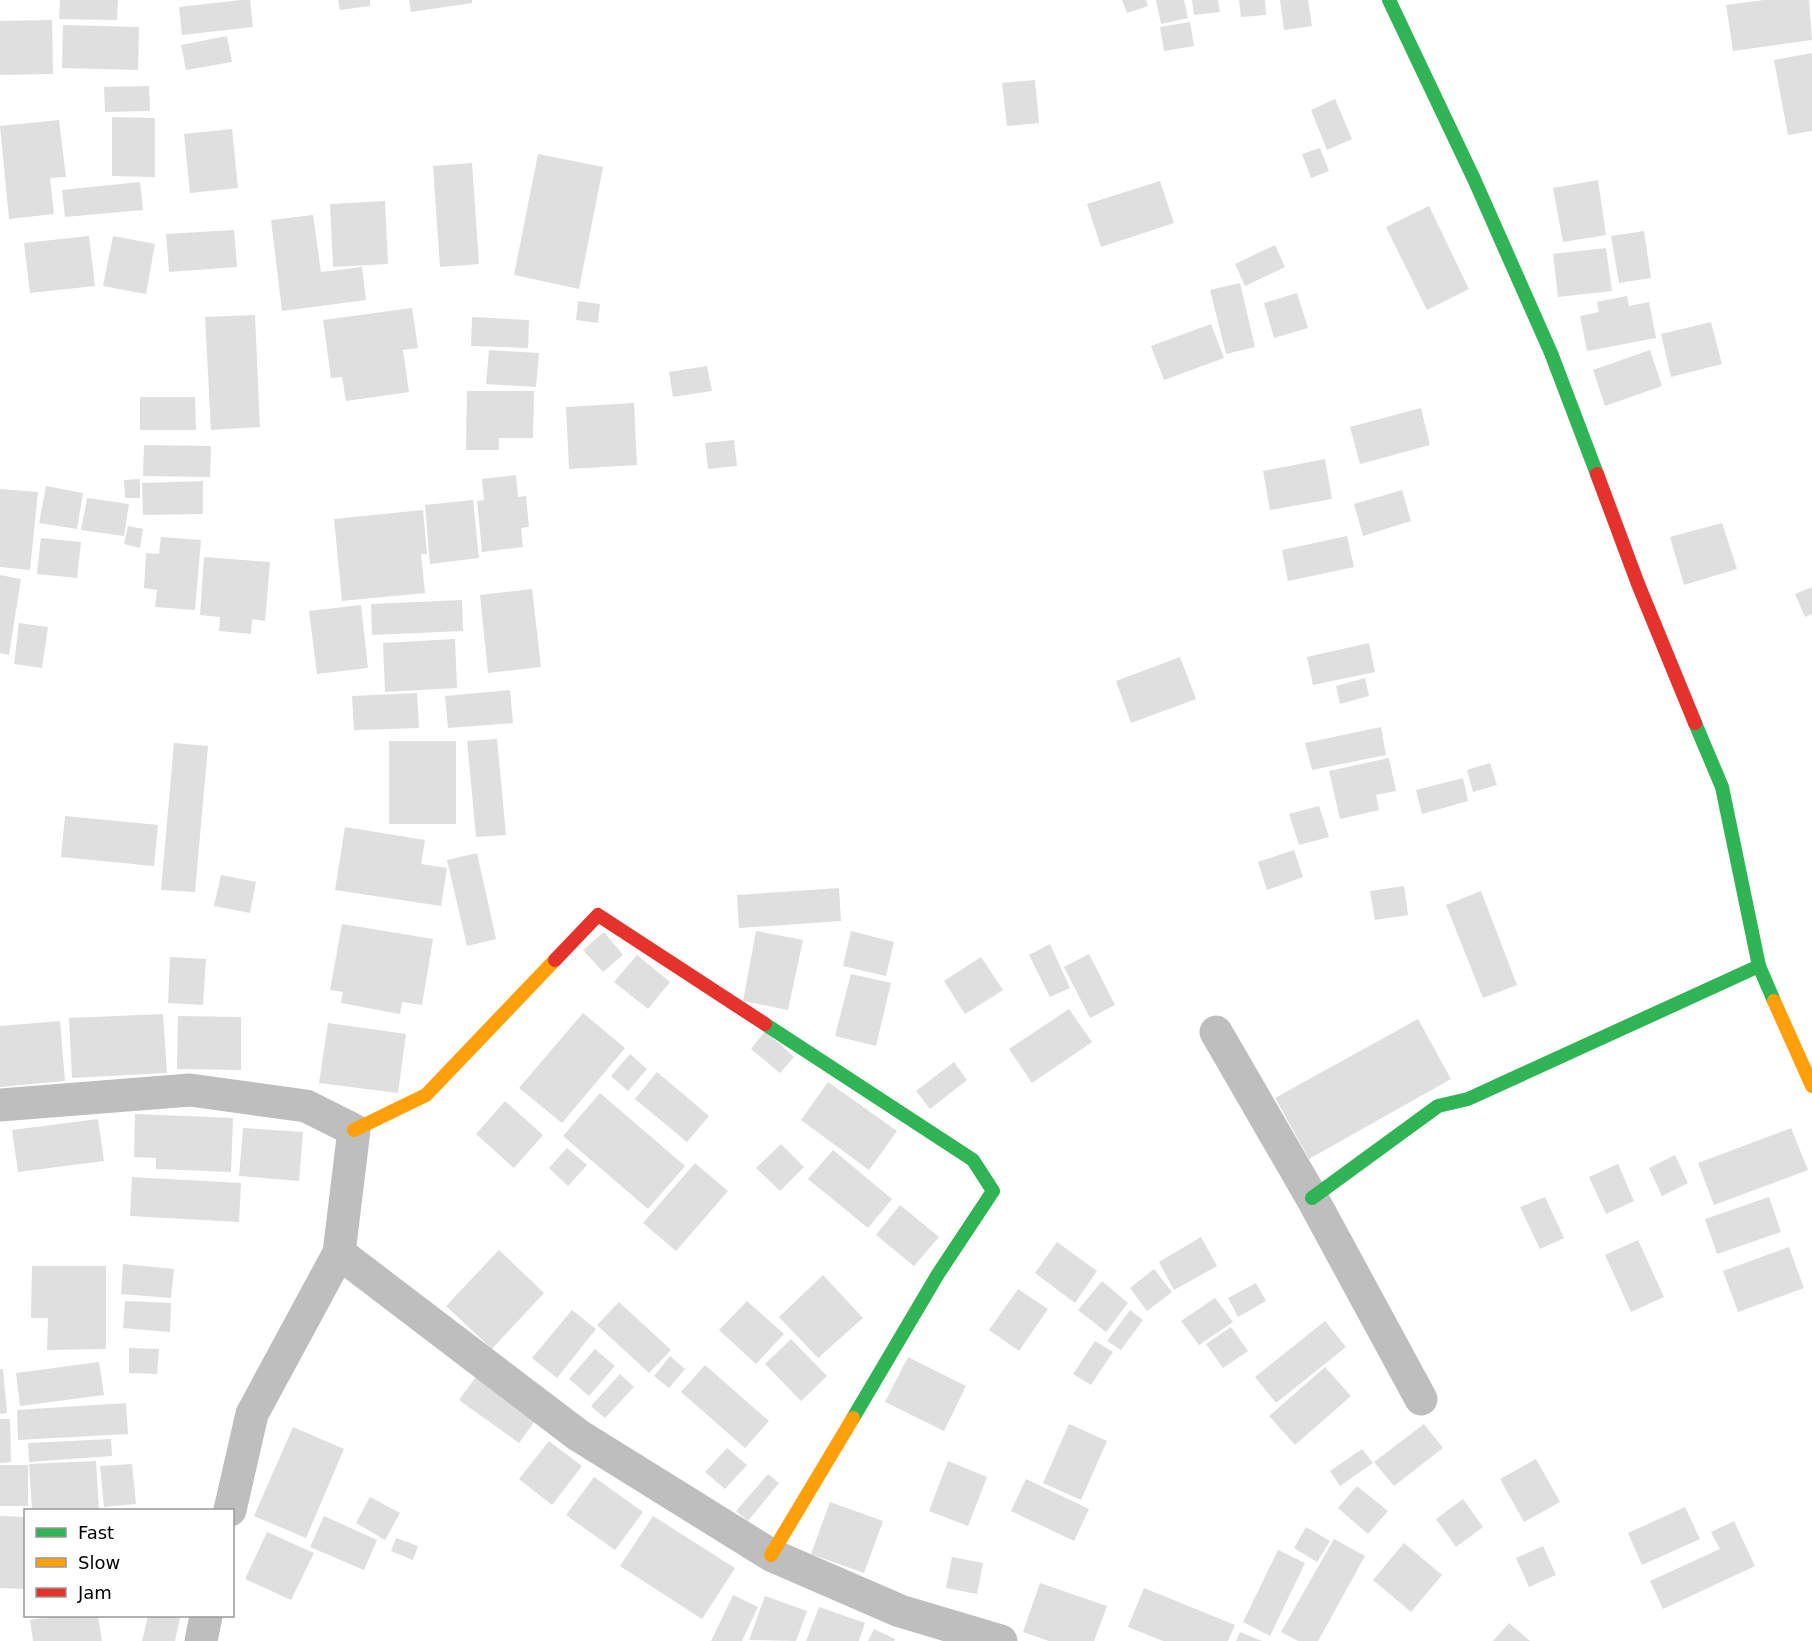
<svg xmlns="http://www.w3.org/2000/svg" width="1812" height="1641" viewBox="0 0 1812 1641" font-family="'DejaVu Sans',sans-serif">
<rect width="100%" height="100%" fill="#fff"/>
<!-- building -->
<g fill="#dfdfdf">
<path d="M 60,0 L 118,0 L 117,20 L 59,19 Z"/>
<path d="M 241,0 L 250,0 L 253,27 L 182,35 L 179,7 Z"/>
<path d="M 338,0 L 370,0 L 370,6 L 340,10 Z"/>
<path d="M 409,0 L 472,0 L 472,3 L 411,12 Z"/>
<path d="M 1122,0 L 1146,0 L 1148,6 L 1127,13 Z"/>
<path d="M 1156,0 L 1184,0 L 1188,18 L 1161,24 Z"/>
<path d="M 1192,0 L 1218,0 L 1220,12 L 1194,15 Z"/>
<path d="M 1239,0 L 1265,0 L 1266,15 L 1241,17 Z"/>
<path d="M 1280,0 L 1308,0 L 1312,26 L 1284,30 Z"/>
<path d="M 1764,0 L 1809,0 L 1812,40 L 1733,51 L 1726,5 Z"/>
<path d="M 52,20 L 53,74 L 0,75 L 0,21 Z"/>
<path d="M 1190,22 L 1194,46 L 1164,51 L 1160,27 Z"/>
<path d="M 63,25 L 139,27 L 138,70 L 62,68 Z"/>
<path d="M 227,36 L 232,62 L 186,70 L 181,45 Z"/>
<path d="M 1812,53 L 1812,131 L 1788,135 L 1774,60 Z"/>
<path d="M 1035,80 L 1039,123 L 1007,126 L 1002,83 Z"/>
<path d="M 149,86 L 150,111 L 105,112 L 104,87 Z"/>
<path d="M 1335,99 L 1352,139 L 1327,150 L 1311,110 Z"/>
<path d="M 112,117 L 155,118 L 155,177 L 112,176 Z"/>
<path d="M 59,120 L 66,177 L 50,178 L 54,214 L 9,219 L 0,126 Z"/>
<path d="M 232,129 L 238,188 L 190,193 L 184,134 Z"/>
<path d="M 1320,148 L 1329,171 L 1311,178 L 1302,154 Z"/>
<path d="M 538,154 L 603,167 L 579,289 L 514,275 Z"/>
<path d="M 472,163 L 479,264 L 440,267 L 433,166 Z"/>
<path d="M 1598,180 L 1606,235 L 1563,242 L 1553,188 Z"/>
<path d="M 1160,181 L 1174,223 L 1101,247 L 1087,204 Z"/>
<path d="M 140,182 L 143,210 L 65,217 L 62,190 Z"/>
<path d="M 385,201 L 388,264 L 333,267 L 330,204 Z"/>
<path d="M 1429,206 L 1469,289 L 1427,310 L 1386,227 Z"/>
<path d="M 313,215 L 321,272 L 362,267 L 366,300 L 282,311 L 271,220 Z"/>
<path d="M 234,230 L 237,267 L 169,272 L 166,234 Z"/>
<path d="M 1644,231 L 1651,278 L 1619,283 L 1611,236 Z"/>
<path d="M 89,236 L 95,286 L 30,293 L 24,243 Z"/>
<path d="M 113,236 L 155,244 L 146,294 L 103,286 Z"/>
<path d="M 1275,245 L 1285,267 L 1245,286 L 1235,264 Z"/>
<path d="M 1606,248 L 1612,291 L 1558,297 L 1553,254 Z"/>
<path d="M 1240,283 L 1255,347 L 1226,354 L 1210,290 Z"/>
<path d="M 1297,293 L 1308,328 L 1274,338 L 1264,303 Z"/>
<path d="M 1627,296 L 1629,306 L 1649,302 L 1656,338 L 1587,351 L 1580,316 L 1599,312 L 1597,302 Z"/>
<path d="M 578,301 L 600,304 L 598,323 L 576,320 Z"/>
<path d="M 412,308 L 418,348 L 403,350 L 409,392 L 346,401 L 342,377 L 331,378 L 323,320 Z"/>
<path d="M 255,315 L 260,427 L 211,430 L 205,317 Z"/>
<path d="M 472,317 L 529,320 L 528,348 L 471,346 Z"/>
<path d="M 1711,322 L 1722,364 L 1671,377 L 1661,334 Z"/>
<path d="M 1211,324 L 1224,358 L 1164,380 L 1151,346 Z"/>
<path d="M 489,350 L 539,353 L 536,387 L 486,384 Z"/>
<path d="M 1650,350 L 1662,386 L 1605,406 L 1593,370 Z"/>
<path d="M 707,366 L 712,391 L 673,397 L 669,372 Z"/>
<path d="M 467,391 L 534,391 L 533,438 L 499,438 L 499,450 L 466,450 Z"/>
<path d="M 140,397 L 195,397 L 196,430 L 140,430 Z"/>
<path d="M 634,403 L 637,465 L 569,469 L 566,407 Z"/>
<path d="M 1421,408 L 1430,445 L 1360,464 L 1350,427 Z"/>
<path d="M 734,440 L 737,466 L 708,469 L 705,443 Z"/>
<path d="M 144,445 L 211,446 L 210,477 L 143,476 Z"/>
<path d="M 1325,459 L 1332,499 L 1270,510 L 1263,471 Z"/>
<path d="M 516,475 L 518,497 L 526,496 L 529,527 L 521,528 L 523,547 L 482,552 L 477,501 L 484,500 L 482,479 Z"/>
<path d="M 140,479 L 140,498 L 125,498 L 124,480 Z"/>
<path d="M 203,481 L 203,514 L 143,515 L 142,483 Z"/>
<path d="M 46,486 L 83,493 L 77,529 L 39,523 Z"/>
<path d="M 0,489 L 38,492 L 30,570 L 0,567 Z"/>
<path d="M 1402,490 L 1411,521 L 1363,536 L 1354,504 Z"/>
<path d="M 87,498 L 129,504 L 124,536 L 81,530 Z"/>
<path d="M 473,500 L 479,558 L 430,564 L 425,505 Z"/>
<path d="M 423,510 L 427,554 L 421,554 L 425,593 L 342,601 L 334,519 Z"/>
<path d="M 1722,523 L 1737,569 L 1684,585 L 1670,537 Z"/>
<path d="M 128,526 L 143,529 L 140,548 L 124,544 Z"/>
<path d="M 1347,536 L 1354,567 L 1288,581 L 1282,550 Z"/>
<path d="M 161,537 L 201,540 L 195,610 L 155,607 L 157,590 L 144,588 L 146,553 L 159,554 Z"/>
<path d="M 41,538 L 81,542 L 77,578 L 37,574 Z"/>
<path d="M 204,557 L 270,562 L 265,621 L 252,619 L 251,634 L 219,631 L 220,617 L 200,615 Z"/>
<path d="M 0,575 L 21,579 L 9,655 L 0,653 Z"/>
<path d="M 1812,587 L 1812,614 L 1805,617 L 1795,594 Z"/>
<path d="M 532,589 L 541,667 L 488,673 L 480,595 Z"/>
<path d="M 462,600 L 463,631 L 372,635 L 371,604 Z"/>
<path d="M 361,605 L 368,668 L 317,674 L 309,611 Z"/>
<path d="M 19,623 L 48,627 L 42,668 L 14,664 Z"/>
<path d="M 455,639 L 457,688 L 385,692 L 383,643 Z"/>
<path d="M 1369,643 L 1375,672 L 1313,685 L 1307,657 Z"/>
<path d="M 1180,657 L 1196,699 L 1131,723 L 1116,681 Z"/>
<path d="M 1365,678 L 1369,696 L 1340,704 L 1336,686 Z"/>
<path d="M 510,690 L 513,723 L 448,728 L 445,696 Z"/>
<path d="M 417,693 L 419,728 L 354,730 L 352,696 Z"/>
<path d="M 1381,727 L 1386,755 L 1312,770 L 1305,743 Z"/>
<path d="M 497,739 L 506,835 L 476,837 L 467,741 Z"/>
<rect x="389" y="741" width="67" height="83"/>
<path d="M 174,743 L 208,746 L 195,892 L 161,890 Z"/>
<path d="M 1389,758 L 1396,791 L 1376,795 L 1379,810 L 1340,819 L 1329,771 Z"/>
<path d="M 1490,763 L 1497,785 L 1473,792 L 1467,770 Z"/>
<path d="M 1463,778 L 1468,801 L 1422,814 L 1416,790 Z"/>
<path d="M 1319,806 L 1329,837 L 1299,845 L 1289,814 Z"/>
<path d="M 65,816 L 158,825 L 154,866 L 61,857 Z"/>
<path d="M 345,827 L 425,840 L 421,864 L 447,868 L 441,906 L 335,890 Z"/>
<path d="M 1294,850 L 1303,877 L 1267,890 L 1258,862 Z"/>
<path d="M 477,853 L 496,939 L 467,946 L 447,860 Z"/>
<path d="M 221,875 L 256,882 L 250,913 L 214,906 Z"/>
<path d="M 1404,886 L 1408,915 L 1375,920 L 1370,891 Z"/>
<path d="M 839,888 L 841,921 L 739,928 L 737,895 Z"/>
<path d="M 1481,891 L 1517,985 L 1483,998 L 1446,905 Z"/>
<path d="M 342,924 L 433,939 L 422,1005 L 402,1002 L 400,1014 L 341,1003 L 343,992 L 330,990 Z"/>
<path d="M 756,931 L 803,940 L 788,1010 L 743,1001 Z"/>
<path d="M 851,931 L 894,942 L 886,976 L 843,966 Z"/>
<path d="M 604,932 L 623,955 L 603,972 L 583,950 Z"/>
<path d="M 1050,944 L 1070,988 L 1050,997 L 1029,955 Z"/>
<path d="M 1089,954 L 1115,1005 L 1090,1018 L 1064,967 Z"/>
<path d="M 637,955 L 670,982 L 648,1009 L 614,982 Z"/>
<path d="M 170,957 L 206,959 L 203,1005 L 168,1003 Z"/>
<path d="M 981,957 L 1003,990 L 965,1014 L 944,981 Z"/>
<path d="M 851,974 L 891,983 L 876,1046 L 835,1036 Z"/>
<path d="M 1069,1009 L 1092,1042 L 1032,1083 L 1009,1049 Z"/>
<path d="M 583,1013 L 625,1048 L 562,1123 L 519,1088 Z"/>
<path d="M 163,1014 L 167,1073 L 72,1078 L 69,1018 Z"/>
<path d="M 178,1016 L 241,1017 L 241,1070 L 177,1069 Z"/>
<path d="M 1418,1019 L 1451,1079 L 1309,1159 L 1275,1098 Z"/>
<path d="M 60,1021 L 65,1081 L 0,1087 L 0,1026 Z"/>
<path d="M 328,1023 L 406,1034 L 398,1093 L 319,1083 Z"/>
<path d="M 765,1031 L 794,1057 L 780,1073 L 751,1049 Z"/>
<path d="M 630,1054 L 647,1069 L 628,1091 L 611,1076 Z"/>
<path d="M 954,1062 L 967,1080 L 930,1109 L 916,1091 Z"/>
<path d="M 657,1072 L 709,1116 L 687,1142 L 635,1099 Z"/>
<path d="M 828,1082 L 897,1131 L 869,1170 L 801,1120 Z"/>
<path d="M 600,1093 L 685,1166 L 648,1209 L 563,1136 Z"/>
<path d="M 505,1101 L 543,1135 L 514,1168 L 476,1134 Z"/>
<path d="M 135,1114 L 233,1118 L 231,1172 L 156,1169 L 156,1158 L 134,1157 Z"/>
<path d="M 98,1119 L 104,1161 L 18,1172 L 12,1130 Z"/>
<path d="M 243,1128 L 303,1132 L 299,1181 L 239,1176 Z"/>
<path d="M 1791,1128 L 1808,1170 L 1714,1205 L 1698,1163 Z"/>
<path d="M 781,1144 L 804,1167 L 780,1191 L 756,1168 Z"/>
<path d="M 567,1148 L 587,1165 L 568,1186 L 549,1168 Z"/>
<path d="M 833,1150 L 892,1199 L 868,1228 L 808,1179 Z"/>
<path d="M 1675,1155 L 1688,1183 L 1662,1196 L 1649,1168 Z"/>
<path d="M 695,1163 L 728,1191 L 676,1251 L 643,1223 Z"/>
<path d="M 1618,1164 L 1634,1201 L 1606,1214 L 1589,1177 Z"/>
<path d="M 132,1177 L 241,1183 L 239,1222 L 130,1216 Z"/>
<path d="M 1545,1197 L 1564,1238 L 1540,1249 L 1520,1207 Z"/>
<path d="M 1769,1197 L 1781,1232 L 1717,1254 L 1705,1219 Z"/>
<path d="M 900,1205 L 939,1237 L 914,1266 L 876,1235 Z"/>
<path d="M 1201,1237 L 1217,1266 L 1174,1290 L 1159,1262 Z"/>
<path d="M 1638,1240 L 1664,1297 L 1631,1312 L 1605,1255 Z"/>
<path d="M 1057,1242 L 1097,1271 L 1075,1303 L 1035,1273 Z"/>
<path d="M 1789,1247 L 1804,1288 L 1738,1312 L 1723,1271 Z"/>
<path d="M 499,1250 L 544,1293 L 492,1349 L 446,1306 Z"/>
<path d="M 123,1264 L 174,1269 L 171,1298 L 121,1294 Z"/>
<path d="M 32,1266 L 106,1266 L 106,1349 L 47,1350 L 48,1318 L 31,1318 Z"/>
<path d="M 1154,1269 L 1172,1292 L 1147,1311 L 1130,1288 Z"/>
<path d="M 823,1275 L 863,1318 L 818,1358 L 779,1317 Z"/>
<path d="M 1102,1281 L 1128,1303 L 1106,1332 L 1078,1310 Z"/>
<path d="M 1256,1283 L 1266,1301 L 1238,1317 L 1228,1298 Z"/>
<path d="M 1018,1289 L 1048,1309 L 1019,1351 L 989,1330 Z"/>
<path d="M 1215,1298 L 1233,1322 L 1199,1345 L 1181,1321 Z"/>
<path d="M 125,1301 L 171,1303 L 170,1332 L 123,1328 Z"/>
<path d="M 747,1301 L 784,1334 L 756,1364 L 719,1330 Z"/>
<path d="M 619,1302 L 671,1350 L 649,1373 L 597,1325 Z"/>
<path d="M 572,1310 L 596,1329 L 557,1378 L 532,1358 Z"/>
<path d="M 1130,1310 L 1143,1320 L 1121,1350 L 1107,1341 Z"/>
<path d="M 1325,1321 L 1346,1347 L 1276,1403 L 1255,1377 Z"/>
<path d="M 1231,1327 L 1248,1351 L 1223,1368 L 1206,1344 Z"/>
<path d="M 791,1339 L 827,1376 L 801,1401 L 765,1364 Z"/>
<path d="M 1095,1341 L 1113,1352 L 1091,1385 L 1073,1374 Z"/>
<path d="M 129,1348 L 159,1349 L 157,1374 L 129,1373 Z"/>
<path d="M 595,1349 L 615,1366 L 589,1396 L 569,1379 Z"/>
<path d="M 670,1356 L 685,1369 L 669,1388 L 654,1376 Z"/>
<path d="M 908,1357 L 966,1386 L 944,1431 L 885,1402 Z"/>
<path d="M 99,1362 L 104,1395 L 20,1406 L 16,1373 Z"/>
<path d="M 705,1365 L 769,1421 L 745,1448 L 681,1392 Z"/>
<path d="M 1325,1367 L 1351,1396 L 1295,1445 L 1269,1416 Z"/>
<path d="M 0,1369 L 3,1369 L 7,1413 L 0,1414 Z"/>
<path d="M 481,1370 L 540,1414 L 519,1443 L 459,1400 Z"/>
<path d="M 620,1374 L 634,1387 L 605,1418 L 591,1406 Z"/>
<path d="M 126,1403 L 128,1434 L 18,1440 L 17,1410 Z"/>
<path d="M 0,1419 L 10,1419 L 11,1462 L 0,1463 Z"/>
<path d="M 1069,1424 L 1107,1441 L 1081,1500 L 1043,1483 Z"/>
<path d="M 1424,1424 L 1443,1448 L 1394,1486 L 1374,1462 Z"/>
<path d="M 293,1427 L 344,1449 L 306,1538 L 254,1516 Z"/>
<path d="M 111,1439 L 112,1456 L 29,1462 L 28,1443 Z"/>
<path d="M 549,1441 L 582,1466 L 552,1505 L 519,1479 Z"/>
<path d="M 727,1448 L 747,1465 L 725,1489 L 705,1472 Z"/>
<path d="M 1362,1449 L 1373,1463 L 1340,1486 L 1330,1471 Z"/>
<path d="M 1536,1459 L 1560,1502 L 1524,1522 L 1500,1479 Z"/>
<path d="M 96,1461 L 99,1510 L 32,1510 L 29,1464 Z"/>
<path d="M 948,1461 L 987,1477 L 968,1526 L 929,1511 Z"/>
<path d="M 132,1464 L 136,1504 L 104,1507 L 100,1466 Z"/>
<rect x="0" y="1465" width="28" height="41"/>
<path d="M 768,1474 L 779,1483 L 748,1521 L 736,1511 Z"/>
<path d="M 594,1477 L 643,1512 L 615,1550 L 566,1515 Z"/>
<path d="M 1026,1479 L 1089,1509 L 1074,1541 L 1011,1511 Z"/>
<path d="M 1357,1486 L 1388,1511 L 1368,1534 L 1338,1508 Z"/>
<path d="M 370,1497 L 400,1513 L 385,1540 L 356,1523 Z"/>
<path d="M 1463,1499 L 1483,1527 L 1456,1547 L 1436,1519 Z"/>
<path d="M 830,1502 L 883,1521 L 864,1573 L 811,1554 Z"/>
<path d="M 1685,1507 L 1700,1539 L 1642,1565 L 1628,1533 Z"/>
<path d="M 0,1516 L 26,1517 L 26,1589 L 0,1588 Z"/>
<path d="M 324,1516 L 377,1540 L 364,1570 L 310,1547 Z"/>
<path d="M 653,1516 L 735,1568 L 702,1619 L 620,1566 Z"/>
<path d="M 1734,1521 L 1755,1566 L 1663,1609 L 1650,1581 L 1720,1549 L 1711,1532 Z"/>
<path d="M 1306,1527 L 1330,1541 L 1317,1562 L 1294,1548 Z"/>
<path d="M 267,1532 L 314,1553 L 291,1600 L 245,1579 Z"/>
<path d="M 396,1538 L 418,1546 L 413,1560 L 391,1551 Z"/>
<path d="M 1334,1539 L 1365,1556 L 1318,1641 L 1298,1641 L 1281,1632 Z"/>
<path d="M 1404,1543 L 1442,1575 L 1411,1612 L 1373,1580 Z"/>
<path d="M 1543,1546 L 1556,1575 L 1529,1587 L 1516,1558 Z"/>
<path d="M 1278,1550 L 1305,1563 L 1270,1636 L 1243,1622 Z"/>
<path d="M 952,1557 L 983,1563 L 977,1594 L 946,1588 Z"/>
<path d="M 1040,1583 L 1107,1606 L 1094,1641 L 1049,1641 L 1023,1632 Z"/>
<path d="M 1144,1588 L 1235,1625 L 1228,1641 L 1163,1641 L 1128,1627 Z"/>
<path d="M 733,1595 L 758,1607 L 742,1641 L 711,1641 Z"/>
<path d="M 765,1596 L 807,1611 L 796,1641 L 749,1640 Z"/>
<path d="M 819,1607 L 865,1623 L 859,1641 L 806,1641 Z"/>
<path d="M 52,1616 L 98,1616 L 102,1641 L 33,1641 L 30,1620 Z"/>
<path d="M 148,1616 L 169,1616 L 180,1618 L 175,1641 L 142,1641 Z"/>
<path d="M 1509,1623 L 1530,1641 L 1493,1641 Z"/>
<path d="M 874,1629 L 895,1639 L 894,1641 L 868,1641 Z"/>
<path d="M 1240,1632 L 1262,1641 L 1236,1641 Z"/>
</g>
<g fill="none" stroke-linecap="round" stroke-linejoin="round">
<!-- street -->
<g stroke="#bebebe" stroke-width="33">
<path d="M 1216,1032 L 1312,1198 L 1421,1399"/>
<path d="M 0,1105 L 190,1090 L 306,1106 L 354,1130 L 339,1253 L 252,1414 L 230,1510"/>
<path d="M 339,1253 L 578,1435 L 771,1555 L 900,1611 L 1001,1641"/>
<path d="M 201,1641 L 206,1616"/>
</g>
<!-- fast -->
<g stroke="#30b455" stroke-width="14">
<path d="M 1389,0 L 1474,179 L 1551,353 L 1597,474"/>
<path d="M 1695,723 L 1722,787 L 1759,966 L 1774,1001"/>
<path d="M 765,1024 L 973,1160 L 993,1191 L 938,1274 L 853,1418"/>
<path d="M 1312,1198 L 1438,1106 L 1468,1099 L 1759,966"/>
</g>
<!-- slow -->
<g stroke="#ff9f0a" stroke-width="14">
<path d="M 1774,1001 L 1812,1086"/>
<path d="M 354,1130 L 426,1095 L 555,960"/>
<path d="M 771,1555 L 853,1418"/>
</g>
<!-- jam -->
<g stroke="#e5322d" stroke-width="14">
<path d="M 1597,474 L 1638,584 L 1695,723"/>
<path d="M 555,960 L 598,915 L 765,1024"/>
</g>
</g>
<!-- legend -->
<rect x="24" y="1509" width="210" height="108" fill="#ffffff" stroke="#999999" stroke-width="1.5"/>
<rect x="36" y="1528" width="30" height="9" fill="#30b455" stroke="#999999" stroke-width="1.5"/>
<text x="78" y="1539" font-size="18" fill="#000000">Fast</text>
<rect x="36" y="1558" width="30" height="9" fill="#ff9f0a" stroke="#999999" stroke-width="1.5"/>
<text x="78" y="1569" font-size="18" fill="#000000">Slow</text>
<rect x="36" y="1588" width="30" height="9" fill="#e5322d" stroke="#999999" stroke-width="1.5"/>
<text x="78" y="1599" font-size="18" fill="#000000">Jam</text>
</svg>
